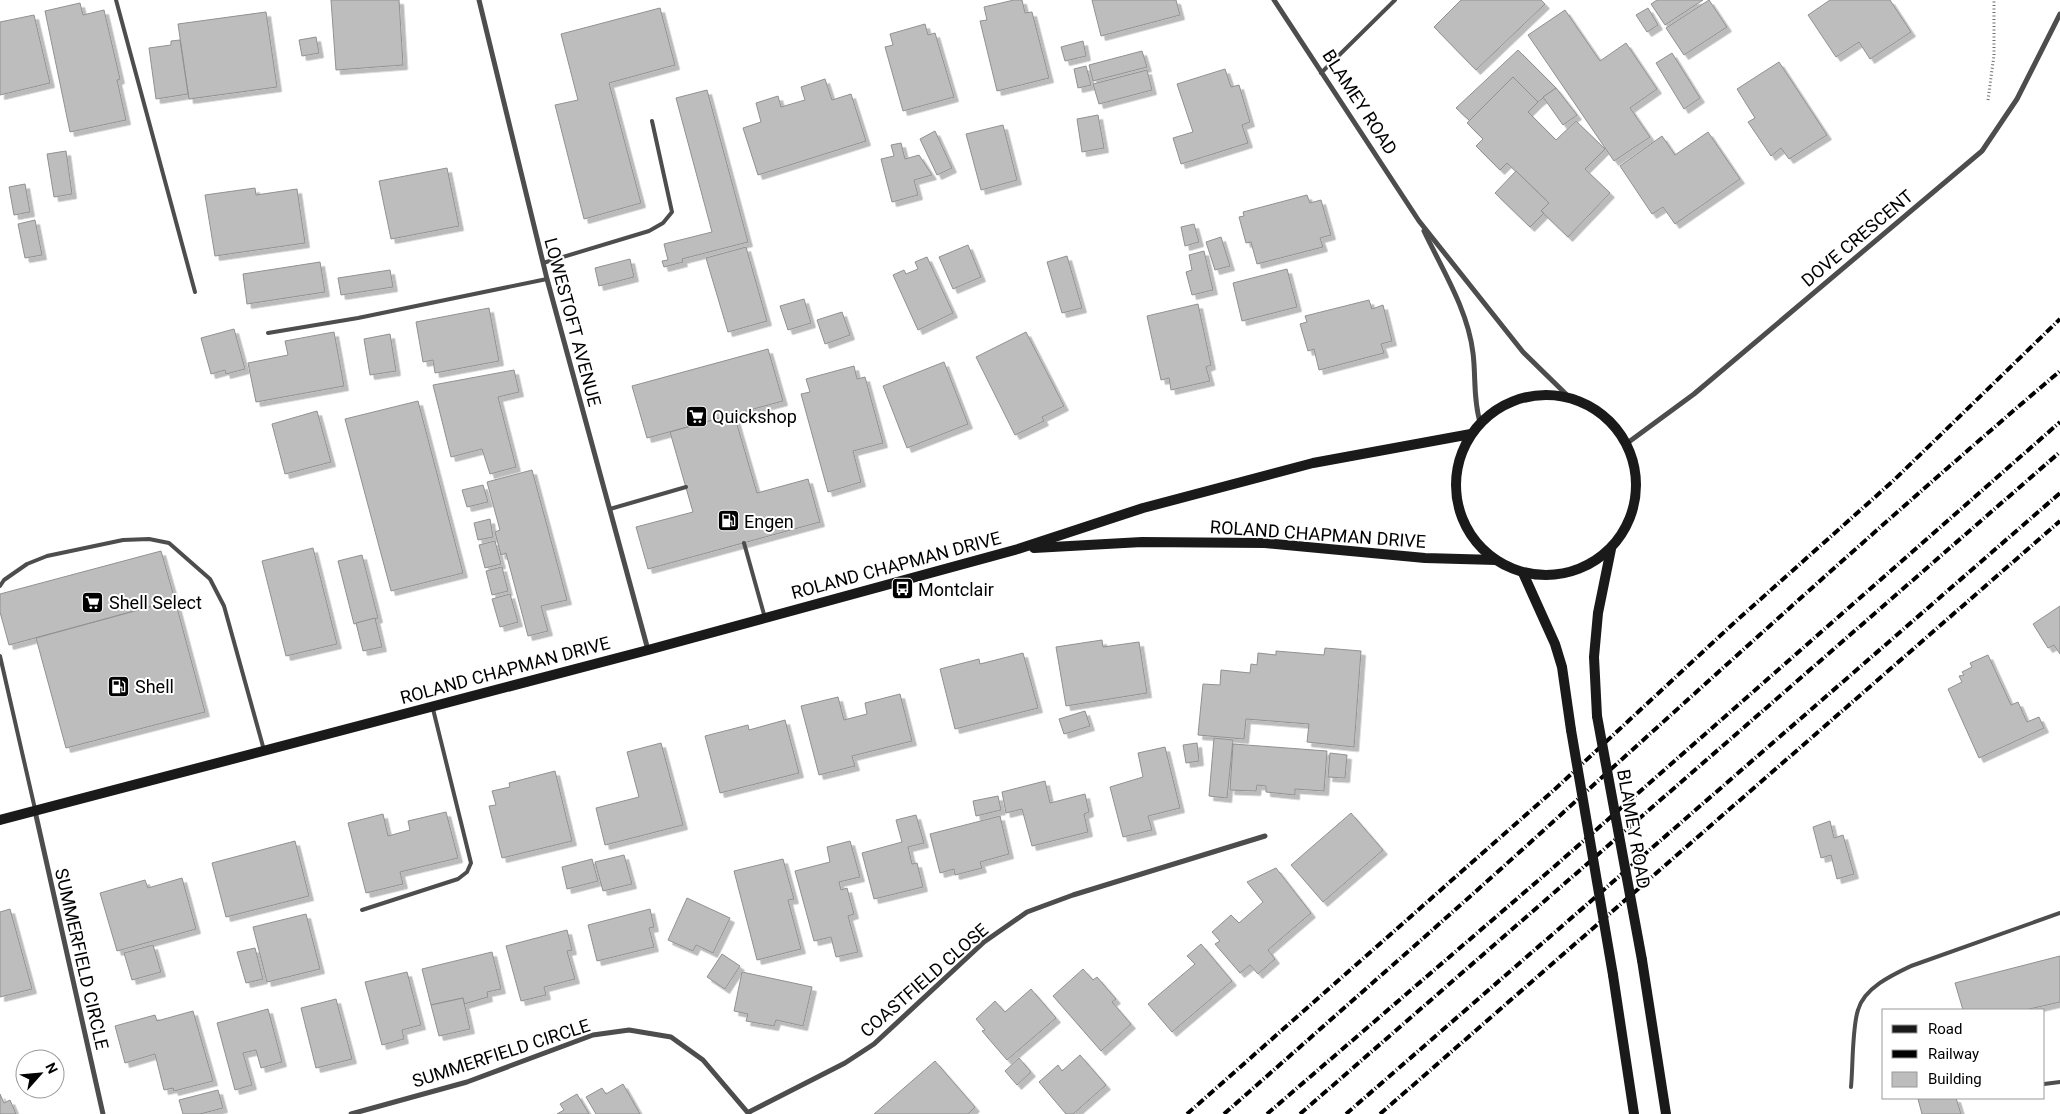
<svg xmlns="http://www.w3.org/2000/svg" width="2060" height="1114" viewBox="0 0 2060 1114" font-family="Roboto,sans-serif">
<defs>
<filter id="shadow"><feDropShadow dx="4.5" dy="4.5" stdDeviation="0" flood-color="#0004"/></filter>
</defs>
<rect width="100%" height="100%" fill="#fff"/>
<!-- building -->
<g fill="#bdbdbd" stroke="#919191" filter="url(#shadow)">
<path d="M 331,0 L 399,0 L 403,65 L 336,70 Z"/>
<path d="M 1014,0 L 1022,0 L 1025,13 L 1032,12 L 1049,78 L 997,91 L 980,21 L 987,20 L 984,7 Z"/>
<path d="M 1092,0 L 1176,0 L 1180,15 L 1101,36 Z"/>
<path d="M 1461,0 L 1541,0 L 1545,4 L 1476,70 L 1434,27 Z"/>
<path d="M 1657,0 L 1703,0 L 1665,25 L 1651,4 Z"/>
<path d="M 1709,0 L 1727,27 L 1684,55 L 1666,28 Z"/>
<path d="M 1830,0 L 1890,0 L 1911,32 L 1870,59 L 1859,42 L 1836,57 L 1808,15 Z"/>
<path d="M 80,3 L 83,15 L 104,10 L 120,79 L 117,80 L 126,120 L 70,132 L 45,11 Z"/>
<path d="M 660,8 L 675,65 L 609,83 L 641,203 L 584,219 L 555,105 L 578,100 L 561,34 Z"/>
<path d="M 1648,8 L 1658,25 L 1647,32 L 1636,15 Z"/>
<path d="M 1565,10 L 1600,61 L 1626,43 L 1657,89 L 1630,108 L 1650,137 L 1614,161 L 1528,35 Z"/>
<path d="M 266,12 L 277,87 L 189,99 L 178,24 Z"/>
<path d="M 34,15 L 50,83 L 0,95 L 0,22 Z"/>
<path d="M 925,24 L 928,35 L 935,33 L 954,97 L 903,111 L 885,47 L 893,45 L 890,34 Z"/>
<path d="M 316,37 L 319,53 L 302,56 L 299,40 Z"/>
<path d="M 180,40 L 188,94 L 156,99 L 149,48 L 171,45 L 171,41 Z"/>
<path d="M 1083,41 L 1086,56 L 1065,61 L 1061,47 Z"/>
<path d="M 1518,50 L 1556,88 L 1538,102 L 1513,77 L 1470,121 L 1456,108 Z"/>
<path d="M 1142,51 L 1147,67 L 1093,81 L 1089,65 Z"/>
<path d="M 1672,53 L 1700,98 L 1684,109 L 1656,63 Z"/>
<path d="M 1779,62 L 1827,135 L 1789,159 L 1781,148 L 1771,156 L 1748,122 L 1755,118 L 1737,89 Z"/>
<path d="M 1086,66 L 1091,85 L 1078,88 L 1074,69 Z"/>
<path d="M 1225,69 L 1231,87 L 1239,85 L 1250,122 L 1242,125 L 1248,143 L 1181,164 L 1173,138 L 1193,132 L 1177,84 Z"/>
<path d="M 1147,70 L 1152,90 L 1099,104 L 1093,84 Z"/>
<path d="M 1513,77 L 1538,102 L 1528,112 L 1556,140 L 1576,121 L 1605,149 L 1585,169 L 1610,193 L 1568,237 L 1541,211 L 1549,203 L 1507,163 L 1500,170 L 1476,146 L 1483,139 L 1467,123 Z"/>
<path d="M 825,79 L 832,100 L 851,94 L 866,141 L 758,175 L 743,128 L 761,122 L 756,103 L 778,96 L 781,107 L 805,100 L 801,87 Z"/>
<path d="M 1556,88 L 1577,115 L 1563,125 L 1543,97 Z"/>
<path d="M 707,90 L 748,242 L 682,259 L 683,262 L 664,267 L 662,261 L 668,260 L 664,244 L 712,232 L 676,98 Z"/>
<path d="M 1098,115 L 1104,148 L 1082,152 L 1077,119 Z"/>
<path d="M 1003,125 L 1017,180 L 981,190 L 966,134 Z"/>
<path d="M 935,131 L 952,168 L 937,175 L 920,139 Z"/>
<path d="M 1708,132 L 1740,179 L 1675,224 L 1663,207 L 1652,214 L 1620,166 L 1662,136 L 1675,155 Z"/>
<path d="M 901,143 L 905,159 L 919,155 L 932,175 L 914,180 L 918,195 L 892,202 L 881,159 L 894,156 L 891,145 Z"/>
<path d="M 66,151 L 72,194 L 54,197 L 47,154 Z"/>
<path d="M 447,168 L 459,226 L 391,239 L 379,181 Z"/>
<path d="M 1516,171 L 1549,203 L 1541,211 L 1544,213 L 1530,227 L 1495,193 Z"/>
<path d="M 25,184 L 30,212 L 14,215 L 9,187 Z"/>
<path d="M 255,188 L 256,195 L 297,189 L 305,243 L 215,256 L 205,195 Z"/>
<path d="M 1307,195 L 1310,203 L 1321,200 L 1331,235 L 1320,238 L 1323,247 L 1257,264 L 1251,242 L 1246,243 L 1239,217 L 1244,216 L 1243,212 Z"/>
<path d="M 35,220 L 42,255 L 25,258 L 18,224 Z"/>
<path d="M 1194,224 L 1199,242 L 1185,246 L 1181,227 Z"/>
<path d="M 1221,237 L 1230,266 L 1215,270 L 1206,242 Z"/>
<path d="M 968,245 L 981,277 L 953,289 L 939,257 Z"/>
<path d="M 746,247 L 767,321 L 728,332 L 706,258 Z"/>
<path d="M 1204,251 L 1213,290 L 1192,295 L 1186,272 L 1192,270 L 1189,255 Z"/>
<path d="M 1067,256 L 1082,308 L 1062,313 L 1047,262 Z"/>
<path d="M 927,257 L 953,313 L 918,330 L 893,275 L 904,270 L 906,274 L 918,269 L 915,262 Z"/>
<path d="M 630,259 L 634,277 L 599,286 L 595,268 Z"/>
<path d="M 320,262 L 325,292 L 247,304 L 243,274 Z"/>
<path d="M 1287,269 L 1297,307 L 1242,321 L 1233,283 Z"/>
<path d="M 390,270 L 393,287 L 341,295 L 338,278 Z"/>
<path d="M 804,299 L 811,323 L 788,330 L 780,306 Z"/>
<path d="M 1369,300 L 1372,309 L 1383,305 L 1392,341 L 1381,344 L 1384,353 L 1319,370 L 1314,349 L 1308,351 L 1300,324 L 1307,322 L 1305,316 Z"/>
<path d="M 1198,304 L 1211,365 L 1206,367 L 1210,381 L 1171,390 L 1169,378 L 1161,380 L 1147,316 Z"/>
<path d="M 489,308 L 499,361 L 435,373 L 433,360 L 423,362 L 416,322 Z"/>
<path d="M 842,312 L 850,335 L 825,344 L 817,320 Z"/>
<path d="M 234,329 L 245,369 L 226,374 L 225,370 L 211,374 L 201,338 Z"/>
<path d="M 334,332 L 344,386 L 256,402 L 248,363 L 288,355 L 285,341 Z"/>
<path d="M 1026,332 L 1064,406 L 1042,417 L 1044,421 L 1015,435 L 976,357 Z"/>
<path d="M 390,334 L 396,371 L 370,375 L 364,339 Z"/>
<path d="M 768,349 L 783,401 L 647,438 L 632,386 Z"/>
<path d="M 944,362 L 968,424 L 907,448 L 883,386 Z"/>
<path d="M 854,366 L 857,379 L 865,377 L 883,443 L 853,451 L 861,482 L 828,492 L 801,394 L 810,392 L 806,379 Z"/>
<path d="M 514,370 L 519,392 L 498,397 L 516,467 L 490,474 L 482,449 L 451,457 L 433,385 Z"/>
<path d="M 418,401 L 463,573 L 391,591 L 345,419 Z"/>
<path d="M 317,411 L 331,462 L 285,474 L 272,424 Z"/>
<path d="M 734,414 L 757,493 L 808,479 L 820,522 L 648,569 L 636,527 L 693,512 L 670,432 Z"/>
<path d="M 532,470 L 567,600 L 541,606 L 548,631 L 528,636 L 506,553 L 501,555 L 495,532 L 500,530 L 487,482 Z"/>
<path d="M 483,485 L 488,502 L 467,507 L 462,490 Z"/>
<path d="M 490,519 L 493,537 L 478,540 L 474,523 Z"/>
<path d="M 495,541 L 501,564 L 485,568 L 479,545 Z"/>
<path d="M 313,548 L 337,644 L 286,656 L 262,561 Z"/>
<path d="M 161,551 L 175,600 L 9,645 L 0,612 L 0,594 Z"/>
<path d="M 362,555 L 378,618 L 354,624 L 338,561 Z"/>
<path d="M 502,567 L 508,591 L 492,595 L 486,571 Z"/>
<path d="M 510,594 L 518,622 L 500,627 L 492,599 Z"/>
<path d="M 175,600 L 205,712 L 66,748 L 36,638 Z"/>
<path d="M 2060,606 L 2060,654 L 2054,645 L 2048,648 L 2033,624 Z"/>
<path d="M 375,618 L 382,647 L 363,651 L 356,623 Z"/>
<path d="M 1102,640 L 1103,647 L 1139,642 L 1147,693 L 1066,706 L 1056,647 Z"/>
<path d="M 1325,648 L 1361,651 L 1354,747 L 1307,742 L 1309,724 L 1246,719 L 1244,739 L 1198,735 L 1203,684 L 1220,685 L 1221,670 L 1250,673 L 1251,664 L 1257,665 L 1258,653 L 1276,655 L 1276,651 L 1324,655 Z"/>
<path d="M 1023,653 L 1038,708 L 955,729 L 940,669 L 979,659 L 980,664 Z"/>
<path d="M 1988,655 L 2011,705 L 2018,702 L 2027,722 L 2039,717 L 2044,728 L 1979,758 L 1948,689 L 1962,682 L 1959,676 L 1964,675 L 1962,672 L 1972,667 L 1970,663 Z"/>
<path d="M 900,694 L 912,741 L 852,756 L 855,766 L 819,775 L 801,706 L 838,697 L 844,720 L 867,714 L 865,703 Z"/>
<path d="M 1085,711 L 1090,726 L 1064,734 L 1059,719 Z"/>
<path d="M 785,720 L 799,773 L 720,793 L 705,736 L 748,725 L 749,730 Z"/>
<path d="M 1214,738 L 1233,740 L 1227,798 L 1209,796 Z"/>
<path d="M 661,743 L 683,825 L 605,845 L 596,808 L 639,797 L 627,752 Z"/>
<path d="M 1197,743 L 1199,761 L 1186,763 L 1183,745 Z"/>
<path d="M 1233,744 L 1327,751 L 1324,791 L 1295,789 L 1295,795 L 1266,792 L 1266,786 L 1257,785 L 1256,791 L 1230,790 Z"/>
<path d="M 1165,747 L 1180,808 L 1148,816 L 1152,830 L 1123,837 L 1110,787 L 1143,777 L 1138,753 Z"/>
<path d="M 1330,753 L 1347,755 L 1345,778 L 1328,777 Z"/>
<path d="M 555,771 L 572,841 L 502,858 L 489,806 L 496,805 L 492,791 L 510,787 L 509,783 Z"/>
<path d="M 1045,781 L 1050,803 L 1085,794 L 1089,812 L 1084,814 L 1088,832 L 1032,846 L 1022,809 L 1006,813 L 1002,792 Z"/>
<path d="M 998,796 L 1001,810 L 976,816 L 973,801 Z"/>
<path d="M 446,812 L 458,858 L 400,872 L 403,884 L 366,893 L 348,823 L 383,814 L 388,836 L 410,830 L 408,821 Z"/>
<path d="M 1351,813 L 1383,850 L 1323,902 L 1291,865 Z"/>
<path d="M 916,815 L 924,843 L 908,847 L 912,864 L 917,863 L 923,887 L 874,899 L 862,853 L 902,842 L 896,820 Z"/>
<path d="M 1000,816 L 1009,854 L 980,862 L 982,868 L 955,875 L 954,869 L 940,873 L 930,834 Z"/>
<path d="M 1830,821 L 1834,838 L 1843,835 L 1854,874 L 1837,879 L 1831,855 L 1821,858 L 1813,827 Z"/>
<path d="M 295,841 L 309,896 L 226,917 L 212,863 Z"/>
<path d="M 850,841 L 860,877 L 839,882 L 841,890 L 847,888 L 854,914 L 848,916 L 858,952 L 836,957 L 831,937 L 814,941 L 795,871 L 830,862 L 827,847 Z"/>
<path d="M 624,855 L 632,884 L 603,891 L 595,862 Z"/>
<path d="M 592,859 L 598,881 L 567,889 L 562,867 Z"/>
<path d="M 783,859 L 794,899 L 788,900 L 801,949 L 757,960 L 734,871 Z"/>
<path d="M 1276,868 L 1311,913 L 1268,950 L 1275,959 L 1258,974 L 1250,965 L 1240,973 L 1215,944 L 1220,941 L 1212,932 L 1231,915 L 1239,923 L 1263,902 L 1247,882 Z"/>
<path d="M 182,878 L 196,929 L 117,951 L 100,893 L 145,880 L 148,888 Z"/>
<path d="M 687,898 L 730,918 L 713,953 L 696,945 L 693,951 L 668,940 Z"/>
<path d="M 10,909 L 32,989 L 0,997 L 0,912 Z"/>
<path d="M 650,909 L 654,927 L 649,928 L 654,947 L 597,961 L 588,925 Z"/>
<path d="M 306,914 L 320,969 L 267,982 L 253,927 Z"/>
<path d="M 567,930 L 572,950 L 567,951 L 575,979 L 544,987 L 546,995 L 521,1001 L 506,946 Z"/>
<path d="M 1201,944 L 1232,981 L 1172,1032 L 1148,1004 L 1195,964 L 1187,956 Z"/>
<path d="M 153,945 L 161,972 L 132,980 L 124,953 Z"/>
<path d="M 255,948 L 263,979 L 246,983 L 237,952 Z"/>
<path d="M 492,952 L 501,989 L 487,992 L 488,997 L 464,1004 L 463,998 L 431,1005 L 422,969 Z"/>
<path d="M 722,954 L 740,966 L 725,989 L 707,977 Z"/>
<path d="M 2060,956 L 2060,1002 L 2025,1010 L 1963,1010 L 1955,983 Z"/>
<path d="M 1083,969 L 1093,980 L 1097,977 L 1116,999 L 1112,1002 L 1131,1024 L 1101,1051 L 1053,996 Z"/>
<path d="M 407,972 L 421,1025 L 402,1030 L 404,1039 L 382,1045 L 365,982 Z"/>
<path d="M 742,972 L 812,987 L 803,1026 L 776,1020 L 774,1026 L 746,1021 L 748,1014 L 734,1011 Z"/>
<path d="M 1031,989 L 1056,1018 L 1007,1060 L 982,1031 L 985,1030 L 976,1019 L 995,1001 L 1005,1012 Z"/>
<path d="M 463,998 L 470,1029 L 439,1036 L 431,1005 Z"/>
<path d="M 336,999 L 352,1059 L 316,1068 L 301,1008 Z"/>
<path d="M 268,1009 L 282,1062 L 261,1068 L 256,1050 L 243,1053 L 252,1085 L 235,1090 L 217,1023 Z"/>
<path d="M 193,1011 L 213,1081 L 174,1091 L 173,1088 L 164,1090 L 155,1054 L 125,1063 L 115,1026 L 155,1015 L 157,1021 Z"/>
<path d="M 1080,1055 L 1106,1085 L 1073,1114 L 1066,1114 L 1039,1082 L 1058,1065 L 1062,1071 Z"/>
<path d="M 1019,1058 L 1031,1072 L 1017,1085 L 1005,1071 Z"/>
<path d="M 935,1061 L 975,1107 L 968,1114 L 874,1114 Z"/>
<path d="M 623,1084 L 640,1114 L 596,1114 L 586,1097 L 602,1088 L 606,1094 Z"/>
<path d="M 218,1090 L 223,1108 L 200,1114 L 183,1114 L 179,1100 Z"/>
<path d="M 0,1094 L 4,1103 L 10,1100 L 16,1114 L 0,1114 Z"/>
<path d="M 577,1094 L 589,1114 L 557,1114 L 564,1110 L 560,1104 Z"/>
<path d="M 1922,1098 L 1956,1098 L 1961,1114 L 1922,1114 L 1918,1099 Z"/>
</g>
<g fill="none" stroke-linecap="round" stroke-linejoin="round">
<!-- path -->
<path stroke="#6f6f6f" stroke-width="3" stroke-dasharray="1 2.5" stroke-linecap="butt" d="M 1988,100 L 1994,55 L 1994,0"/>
<!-- lane -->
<g stroke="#4d4d4d" stroke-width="4">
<path d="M 116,0 L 195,292"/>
<path d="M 1321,73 L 1395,0"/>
<path d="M 543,263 L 649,231 L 663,223 L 672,212 L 652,121"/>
<path d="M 268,333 L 358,318 L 547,279"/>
<path d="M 610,509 L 686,487"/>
<path d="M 744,543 L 765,618"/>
<path d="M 0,586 L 4,580 L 27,564 L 47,556 L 123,540 L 149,539 L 169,543 L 210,579 L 224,606 L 264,750"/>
<path d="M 0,656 L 35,809"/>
<path d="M 362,910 L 458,879 L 467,872 L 471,863 L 433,709"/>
<path d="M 2044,1084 L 2060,1082"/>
<path d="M 1851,1087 C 1853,1067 1852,1028 1858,1010 C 1864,988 1892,975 1911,966 L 2060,913"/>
</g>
<!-- street -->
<g stroke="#4d4d4d" stroke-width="5">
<path d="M 479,0 L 547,279 L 648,650"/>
<path d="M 1274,0 L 1419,221 L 1523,352 L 1570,398"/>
<path d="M 1424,231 C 1442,269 1468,310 1473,353 C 1476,377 1473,399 1480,422"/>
<path d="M 1626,444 L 1694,394 L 1982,151 L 2017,99 L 2060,14"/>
<path d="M 35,811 L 103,1114"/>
<path d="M 749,1112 L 845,1063 L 874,1044 L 984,942 L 1027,912 L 1073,895 L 1265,836"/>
<path d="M 351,1114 L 467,1082 L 593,1035 L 629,1030 L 671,1037 L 703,1060 L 749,1114"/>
</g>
<!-- secondary -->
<g stroke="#1a1a1a" stroke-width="10">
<circle cx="1546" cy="485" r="90"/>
<path d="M 1034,548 L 1142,542 L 1265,543 L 1425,558 L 1496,560"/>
<path d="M 1523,573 L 1555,644 L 1562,667 L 1571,730"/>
<path d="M 1597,716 L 1594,657 L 1598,613 L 1611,549"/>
<path d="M 0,820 L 648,650 L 1018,549 L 1143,508 L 1313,463 L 1471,434"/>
<path d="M 1642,960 L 1666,1114"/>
<path d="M 1613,975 L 1634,1114"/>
</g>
<!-- rail -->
<g stroke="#000" stroke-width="4" stroke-dasharray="8 2.5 1 2.5" stroke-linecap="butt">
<path d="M 1187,1114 L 1554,790 L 1735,622 L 1893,481 L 2060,319"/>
<path d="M 1224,1114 C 1346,1006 1469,899 1589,789 C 1745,648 1900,507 2060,371"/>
<path d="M 1267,1114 L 1555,866 L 2060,422"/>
<path d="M 1300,1114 L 2060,452"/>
<path d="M 1346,1114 L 2060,493"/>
<path d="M 1380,1114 L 2060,521"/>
</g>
<!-- secondary-bridge -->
<g stroke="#1a1a1a" stroke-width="10">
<path d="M 1597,716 L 1642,960"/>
<path d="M 1571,730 L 1613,975"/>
</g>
</g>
<!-- icons -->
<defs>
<symbol id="supermarket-square" viewBox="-11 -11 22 22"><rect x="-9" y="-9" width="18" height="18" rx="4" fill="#000" stroke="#fff"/><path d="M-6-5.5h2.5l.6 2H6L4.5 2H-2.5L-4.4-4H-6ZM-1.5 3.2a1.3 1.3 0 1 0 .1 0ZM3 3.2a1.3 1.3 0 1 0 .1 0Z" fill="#fff"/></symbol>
<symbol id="fuel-square" viewBox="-11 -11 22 22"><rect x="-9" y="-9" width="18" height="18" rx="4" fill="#000" stroke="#fff"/><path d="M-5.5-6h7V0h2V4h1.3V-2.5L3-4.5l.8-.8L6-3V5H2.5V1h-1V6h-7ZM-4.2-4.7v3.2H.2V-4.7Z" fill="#fff"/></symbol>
<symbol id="bus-square" viewBox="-11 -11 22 22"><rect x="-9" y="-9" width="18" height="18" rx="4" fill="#000" stroke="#fff"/><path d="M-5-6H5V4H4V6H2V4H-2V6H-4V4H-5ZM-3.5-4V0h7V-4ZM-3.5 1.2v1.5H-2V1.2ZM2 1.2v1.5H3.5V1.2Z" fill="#fff"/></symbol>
</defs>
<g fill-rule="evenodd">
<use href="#supermarket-square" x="684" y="404" width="25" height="25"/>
<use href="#fuel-square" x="716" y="508" width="25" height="25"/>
<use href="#bus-square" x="890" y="576" width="25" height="25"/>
<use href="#supermarket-square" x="80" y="590" width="25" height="25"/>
<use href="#fuel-square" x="106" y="674" width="25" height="25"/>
</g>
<g text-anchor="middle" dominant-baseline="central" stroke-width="4" stroke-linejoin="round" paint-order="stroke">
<!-- street labels -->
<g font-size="18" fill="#000" stroke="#fff">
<text transform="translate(1360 102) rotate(57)">BLAMEY ROAD</text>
<text transform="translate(1857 238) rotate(-40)">DOVE CRESCENT</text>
<text transform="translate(573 322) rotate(75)">LOWESTOFT AVENUE</text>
<text transform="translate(1318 534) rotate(4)">ROLAND CHAPMAN DRIVE</text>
<text transform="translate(896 565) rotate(-15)">ROLAND CHAPMAN DRIVE</text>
<text transform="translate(505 670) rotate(-15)">ROLAND CHAPMAN DRIVE</text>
<text transform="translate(1634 829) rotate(80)">BLAMEY ROAD</text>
<text transform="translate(82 959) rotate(77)">SUMMERFIELD CIRCLE</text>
<text transform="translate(924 980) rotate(-41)">COASTFIELD CLOSE</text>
<text transform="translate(501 1053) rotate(-18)">SUMMERFIELD CIRCLE</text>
</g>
<!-- poi labels -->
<g font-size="18" fill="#000" stroke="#fff" text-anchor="start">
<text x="712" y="416">Quickshop</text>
<text x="744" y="521">Engen</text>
<text x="918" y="589">Montclair</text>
<text x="109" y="602">Shell Select</text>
<text x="135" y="686">Shell</text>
</g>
</g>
<!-- legend -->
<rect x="1882" y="1009" width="162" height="90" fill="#ffffff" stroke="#999999"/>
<rect x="1892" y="1025" width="25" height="8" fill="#1a1a1a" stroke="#999999"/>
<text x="1928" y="1034" font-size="15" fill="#000000">Road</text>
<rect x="1892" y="1050" width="25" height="8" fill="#000000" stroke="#999999"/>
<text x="1928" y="1059" font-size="15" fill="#000000">Railway</text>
<rect x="1892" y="1072" width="25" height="15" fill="#bdbdbd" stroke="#999999"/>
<text x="1928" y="1084" font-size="15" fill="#000000">Building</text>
<!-- north arrow -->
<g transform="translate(40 1074) rotate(63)"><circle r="24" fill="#ffffff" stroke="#999999"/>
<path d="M0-4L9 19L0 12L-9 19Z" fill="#000000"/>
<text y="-8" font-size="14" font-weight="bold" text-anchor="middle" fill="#000000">N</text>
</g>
</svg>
